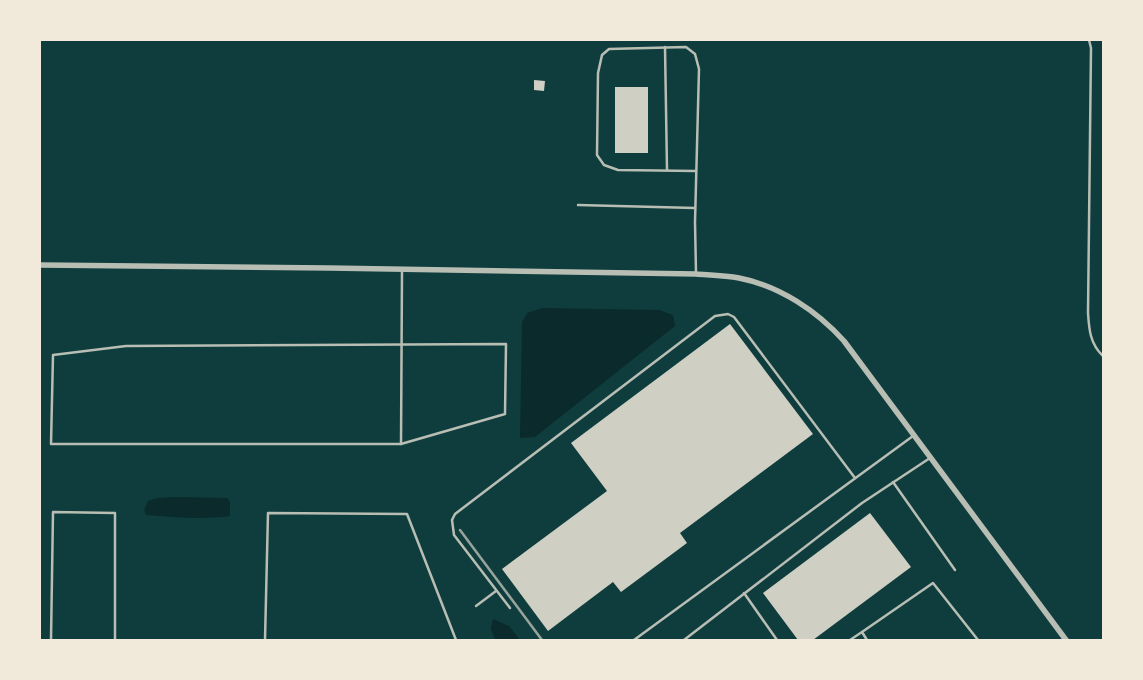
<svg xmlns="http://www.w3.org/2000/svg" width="1143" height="680" viewBox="0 0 1143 680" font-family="Inter,sans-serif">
<rect width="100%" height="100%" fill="#0f3d3e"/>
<!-- water -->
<g fill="#0a2a2b">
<path d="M 542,308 L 659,310 L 673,315 L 675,326 L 535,437 L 520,438 L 522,322 L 527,313 Z"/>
<path d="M 175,497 L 228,498 L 230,503 L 230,516 C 202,520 174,517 146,515 L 144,510 L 148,501 L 157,498 Z"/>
<path d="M 493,619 L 509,626 L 520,640 L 495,640 L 491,629 Z"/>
</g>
<!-- building -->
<g fill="#cfcfc3">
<path d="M 534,80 L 545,81 L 544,91 L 534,90 Z"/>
<rect x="615" y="87" width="33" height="66"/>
<path d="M 730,324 L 813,434 L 680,533 L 687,543 L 621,592 L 613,582 L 548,631 L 502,569 L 607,491 L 571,443 Z"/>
<path d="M 870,513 L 911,567 L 813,640 L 798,640 L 763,593 Z"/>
</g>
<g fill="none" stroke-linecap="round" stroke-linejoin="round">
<!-- service -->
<g stroke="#b8beb3" stroke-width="2.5">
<path d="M 1089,40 L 1091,48 L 1088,313 C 1089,329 1090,344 1103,356"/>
<path d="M 665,47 L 667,170"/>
<path d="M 578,205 L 695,208"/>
<path d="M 696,273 L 695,222 L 699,69 L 695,54 L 686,47 L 609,49 L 602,55 L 598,73 L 597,155 L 604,165 L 618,170 L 696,171"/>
<path d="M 506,344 L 505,414 L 401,444 L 51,444 L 53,355 L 126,346 Z"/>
<path d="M 401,444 L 402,271"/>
<path d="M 893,482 L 955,570"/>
<path d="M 744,593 L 777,640"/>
<path d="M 476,606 L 496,591"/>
<path d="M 510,608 L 454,535 L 452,520 L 455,514 L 715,316 L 728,314 L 734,317 L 855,478"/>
<path d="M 862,632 L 933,583 L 978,640"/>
<path d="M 51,640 L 53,512 L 115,513 L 115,640"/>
<path d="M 265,640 L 268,513 L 407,514 L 456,640"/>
<path d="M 634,640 L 913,436"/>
<path d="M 684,640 L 862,503 L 930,458"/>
<path d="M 850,640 L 862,632 L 867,640"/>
</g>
<!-- tertiary -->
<path stroke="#b8beb3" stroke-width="5.5" d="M 40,265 L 329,268 L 696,274 C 710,275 725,275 739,278 C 780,286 817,311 844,341 L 1066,640"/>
<!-- rail -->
<path stroke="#97a49c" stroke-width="2.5" d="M 460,530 L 542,640"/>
</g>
<!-- border -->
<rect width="1143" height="680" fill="none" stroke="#f1e9da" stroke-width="82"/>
</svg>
